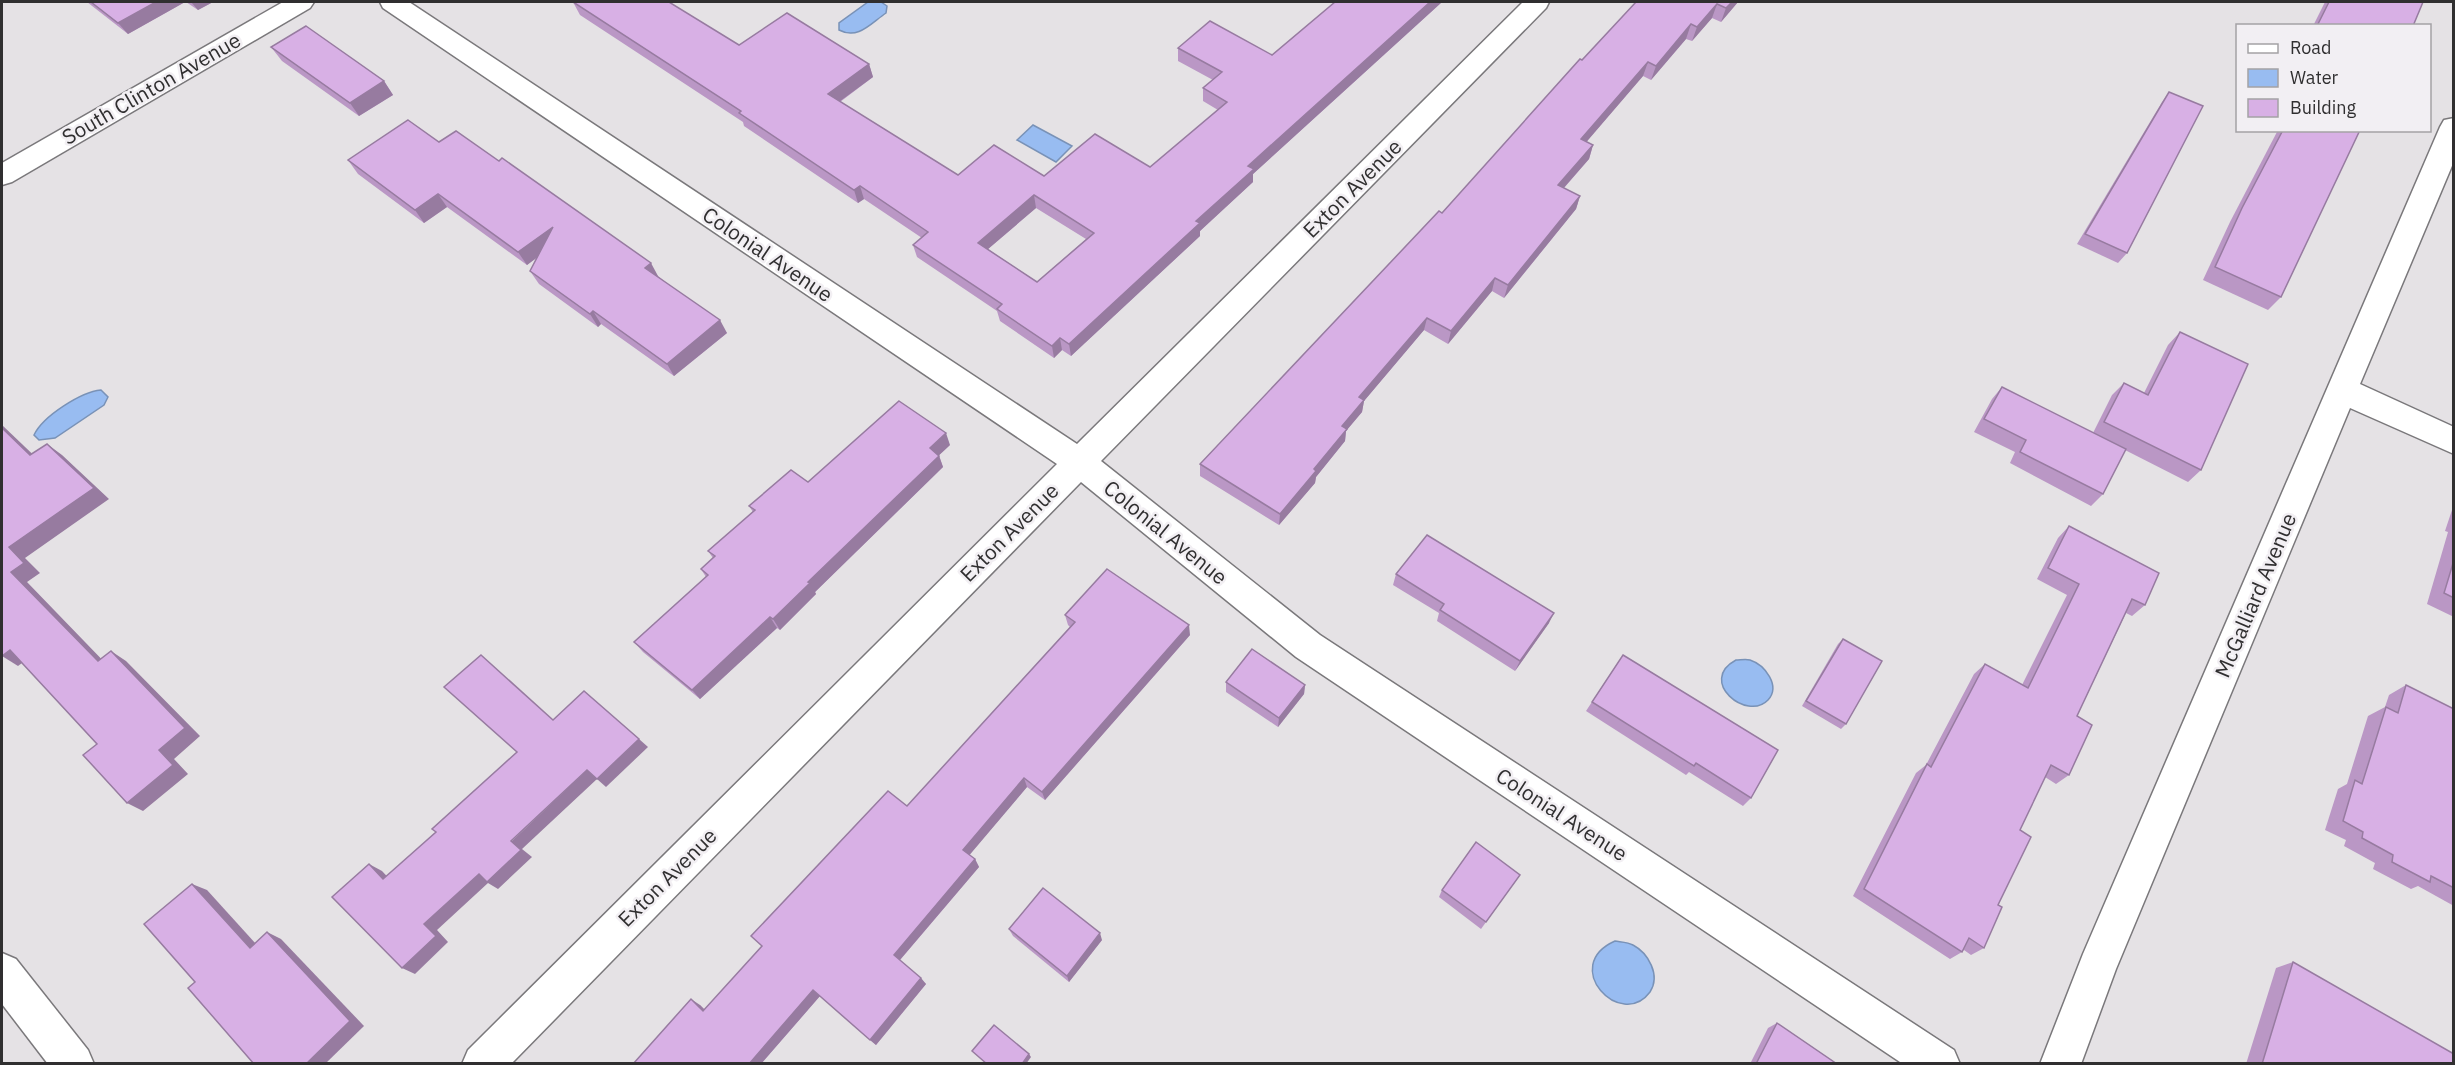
<svg xmlns="http://www.w3.org/2000/svg" width="2455" height="1065" viewBox="0 0 2455 1065" font-family="'IBM Plex Sans',sans-serif">
<rect width="100%" height="100%" fill="#e5e2e5"/>
<!-- water -->
<g fill="#98bcf1" stroke="#7992b7" stroke-width="1.5">
<path d="M 868,2 L 881,2 L 887,6 L 886,13 C 870,24 858,40 839,30 L 839,23 Z"/>
<path d="M 1033,125 L 1072,146 L 1056,162 L 1017,140 Z"/>
<path d="M 101,390 L 108,397 L 104,405 L 55,438 L 39,440 L 34,435 C 43,416 81,392 101,390 Z"/>
<path d="M 1736,660 C 1740,660 1746,659 1750,660 C 1765,665 1781,686 1768,700 C 1747,722 1697,681 1736,660 Z"/>
<path d="M 1615,941 C 1621,942 1628,942 1633,945 C 1648,953 1661,975 1650,992 C 1621,1031 1559,966 1615,941 Z"/>
</g>
<g fill="none" stroke-linecap="round" stroke-linejoin="round">
<defs>
<g id="minor">
<path d="M 283,2 L 314,2 L 310,8 L 12,182 L 2,185 L 2,163 Z"/>
<path d="M 380,2 L 409,2 L 1077,444 L 1523,2 L 1549,2 L 1546,8 L 1101,461 L 1320,635 L 1954,1050 L 1960,1064 L 1903,1064 L 1296,657 L 1081,482 L 511,1064 L 462,1064 L 468,1050 L 1057,464 L 383,8 Z"/>
<path d="M 2454,118 L 2454,161 L 2360,384 L 2454,427 L 2454,454 L 2350,408 L 2116,969 L 2081,1064 L 2040,1064 L 2083,954 L 2440,127 L 2444,120 Z"/>
<path d="M 2,953 L 16,959 L 88,1050 L 94,1064 L 48,1064 L 2,1004 Z"/>
</g>
</defs>
<!-- minor casing -->
<use href="#minor" stroke="#7a787b" stroke-width="3"/>
<!-- minor -->
<use href="#minor" fill="#fff" fill-rule="evenodd"/>
</g>
<!-- wall -->
<g fill="#ba97c5" fill-rule="evenodd">
<path d="M 87,2 L 185,2 L 128,34 Z"/>
<path d="M 186,2 L 213,2 L 198,10 Z"/>
<path d="M 573,2 L 739,45 L 869,64 L 873,77 L 840,102 L 958,175 L 1044,176 L 1150,167 L 1218,110 L 1203,101 L 1203,88 L 1213,80 L 1178,61 L 1178,48 L 1272,55 L 1335,2 L 1442,2 L 1253,174 L 1253,182 L 1200,231 L 1200,236 L 1071,356 L 1062,350 L 1054,358 L 1000,321 L 997,311 L 917,257 L 913,245 L 922,238 L 864,199 L 858,203 L 744,126 L 743,122 L 580,15 ZM 1036,208 L 1086,239 L 1037,282 L 988,249 Z"/>
<path d="M 1636,2 L 1738,2 L 1721,22 L 1712,18 L 1692,41 L 1686,39 L 1651,80 L 1643,76 L 1586,142 L 1593,145 L 1589,159 L 1564,188 L 1580,196 L 1576,209 L 1504,298 L 1492,291 L 1448,344 L 1424,330 L 1364,401 L 1362,412 L 1346,431 L 1345,441 L 1316,477 L 1315,483 L 1279,525 L 1200,476 L 1200,464 L 1442,213 Z"/>
<path d="M 2325,2 L 2423,2 L 2413,26 L 2313,26 Z"/>
<path d="M 271,47 L 384,81 L 393,95 L 359,116 L 282,61 Z"/>
<path d="M 2169,92 L 2127,253 L 2118,263 L 2077,244 L 2162,102 Z"/>
<path d="M 2278,130 L 2360,130 L 2281,297 L 2268,310 L 2203,280 L 2230,222 Z"/>
<path d="M 439,142 L 658,276 L 727,333 L 674,376 L 601,324 L 598,327 L 539,284 L 530,271 L 537,257 L 527,265 L 447,207 L 424,223 L 358,174 L 348,160 Z"/>
<path d="M 2180,332 L 2201,470 L 2188,482 L 2125,450 L 2103,494 L 2091,506 L 2010,463 L 2015,452 L 1974,432 L 1992,399 L 2002,387 L 2093,433 L 2112,395 L 2124,383 L 2144,393 L 2168,345 Z"/>
<path d="M 950,445 L 939,455 L 943,467 L 815,592 L 816,594 L 780,630 L 777,628 L 700,699 L 643,652 L 634,642 L 706,577 L 701,569 L 713,558 L 708,551 L 753,512 L 749,506 L 808,482 Z"/>
<path d="M 2454,504 L 2454,617 L 2427,604 L 2448,532 L 2445,531 Z"/>
<path d="M 2069,526 L 2145,605 L 2132,616 L 2126,613 L 2077,716 L 2069,775 L 2056,784 L 2045,777 L 2020,830 L 1998,905 L 1984,948 L 1971,955 L 1964,950 L 1962,952 L 1950,959 L 1853,896 L 1916,773 L 1926,765 L 1974,674 L 1985,664 L 2022,685 L 2067,595 L 2037,579 L 2058,538 Z"/>
<path d="M 1396,574 L 1549,623 L 1515,671 L 1437,621 L 1439,613 L 1393,585 Z"/>
<path d="M 1065,615 L 1190,635 L 1045,800 L 1027,787 L 969,855 L 975,859 L 979,867 L 900,960 L 926,984 L 876,1045 L 820,996 L 761,1064 L 633,1064 L 700,1005 L 705,1010 L 907,806 L 1070,627 L 1068,625 Z"/>
<path d="M 1843,639 L 1846,724 L 1841,729 L 1802,706 L 1838,644 Z"/>
<path d="M 1623,655 L 1751,798 L 1743,806 L 1689,772 L 1686,775 L 1586,711 Z"/>
<path d="M 1226,682 L 1305,685 L 1304,694 L 1278,727 L 1226,692 Z"/>
<path d="M 2406,685 L 2454,709 L 2454,906 L 2418,886 L 2411,889 L 2373,869 L 2375,863 L 2344,846 L 2346,840 L 2325,830 L 2338,789 L 2347,784 L 2368,716 L 2385,707 L 2389,695 Z"/>
<path d="M 1520,875 L 1481,929 L 1439,897 L 1442,890 Z"/>
<path d="M 1009,929 L 1102,940 L 1069,982 L 1013,936 Z"/>
<path d="M 2293,962 L 2454,1064 L 2246,1064 L 2276,968 Z"/>
<path d="M 1777,1023 L 1837,1064 L 1750,1064 L 1768,1028 Z"/>
</g>
<!-- shaded-wall -->
<g fill="#977ba0">
<path d="M 156,2 L 185,2 L 128,34 L 118,23 Z"/>
<path d="M 191,2 L 213,2 L 198,10 Z"/>
<path d="M 1430,2 L 1442,2 L 1253,174 L 1253,182 L 1200,231 L 1200,236 L 1071,356 L 1069,344 L 1248,166 Z"/>
<path d="M 1732,2 L 1738,2 L 1721,22 L 1726,8 Z"/>
<path d="M 1717,4 L 1712,18 L 1692,41 L 1697,27 Z"/>
<path d="M 1691,24 L 1686,39 L 1651,80 L 1656,66 Z"/>
<path d="M 1648,62 L 1643,76 L 1577,153 L 1581,139 Z"/>
<path d="M 869,64 L 873,77 L 832,107 L 828,94 Z"/>
<path d="M 384,81 L 393,95 L 359,116 L 350,103 Z"/>
<path d="M 1593,145 L 1589,159 L 1554,199 L 1558,185 Z"/>
<path d="M 860,186 L 864,199 L 858,203 L 854,190 Z"/>
<path d="M 438,194 L 447,207 L 424,223 L 415,210 Z"/>
<path d="M 1034,195 L 1036,208 L 981,255 L 978,243 Z"/>
<path d="M 1580,196 L 1576,209 L 1504,298 L 1508,285 Z"/>
<path d="M 553,227 L 561,240 L 527,265 L 518,252 Z"/>
<path d="M 651,263 L 658,276 L 653,281 L 645,268 Z"/>
<path d="M 1495,278 L 1492,291 L 1448,344 L 1451,331 Z"/>
<path d="M 593,311 L 601,324 L 598,327 L 590,314 Z"/>
<path d="M 1427,318 L 1424,330 L 1364,401 L 1362,412 L 1346,431 L 1345,441 L 1316,477 L 1315,483 L 1279,525 L 1280,514 L 1314,469 L 1359,397 Z"/>
<path d="M 720,320 L 727,333 L 674,376 L 667,364 Z"/>
<path d="M 1060,338 L 1062,350 L 1054,358 L 1052,346 Z"/>
<path d="M 2,425 L 45,466 L 30,455 L 2,428 Z"/>
<path d="M 946,433 L 950,445 L 934,460 L 930,448 Z"/>
<path d="M 47,444 L 62,455 L 109,499 L 25,558 L 40,573 L 27,582 L 113,671 L 98,661 L 11,572 L 9,547 Z"/>
<path d="M 939,456 L 943,467 L 815,592 L 816,594 L 780,630 L 773,619 L 808,582 Z"/>
<path d="M 1554,613 L 1549,623 L 1515,671 L 1520,661 Z"/>
<path d="M 770,617 L 777,628 L 700,699 L 692,690 Z"/>
<path d="M 1189,625 L 1190,635 L 1045,800 L 1042,792 Z"/>
<path d="M 10,650 L 26,660 L 18,666 L 2,656 Z"/>
<path d="M 111,651 L 126,661 L 200,736 L 174,759 L 188,774 L 143,811 L 127,803 L 159,750 Z"/>
<path d="M 1305,685 L 1304,694 L 1278,727 L 1279,718 Z"/>
<path d="M 639,739 L 648,747 L 606,787 L 597,779 Z"/>
<path d="M 587,770 L 597,779 L 522,849 L 532,857 L 498,889 L 488,883 L 437,930 L 448,942 L 415,974 L 402,968 L 424,924 Z"/>
<path d="M 1024,778 L 1027,787 L 967,858 L 963,850 Z"/>
<path d="M 975,859 L 979,867 L 899,961 L 894,955 Z"/>
<path d="M 369,864 L 382,871 L 396,886 L 383,879 Z"/>
<path d="M 192,884 L 207,890 L 265,954 L 250,948 Z"/>
<path d="M 267,932 L 281,939 L 364,1026 L 325,1064 L 306,1064 Z"/>
<path d="M 1100,933 L 1102,940 L 1069,982 L 1067,976 Z"/>
<path d="M 921,978 L 926,984 L 876,1045 L 870,1040 Z"/>
<path d="M 813,990 L 820,996 L 761,1064 L 749,1064 Z"/>
<path d="M 691,999 L 700,1005 L 712,1017 L 703,1011 Z"/>
<path d="M 1029,1054 L 1031,1057 L 1026,1064 L 1022,1064 Z"/>
</g>
<!-- building -->
<g fill="#d8b0e5" stroke="#977ba0" stroke-width="1.5" fill-rule="evenodd">
<path d="M 91,2 L 156,2 L 118,23 Z"/>
<path d="M 573,2 L 669,2 L 739,45 L 787,13 L 869,64 L 828,94 L 958,175 L 994,145 L 1044,176 L 1095,134 L 1150,167 L 1227,102 L 1203,88 L 1222,72 L 1178,48 L 1210,21 L 1272,55 L 1335,2 L 1430,2 L 1248,166 L 1254,169 L 1196,221 L 1200,223 L 1069,344 L 1060,338 L 1052,346 L 997,309 L 1002,304 L 913,245 L 928,232 L 860,186 L 854,190 L 739,113 L 741,111 ZM 1034,195 L 1094,233 L 1037,282 L 978,243 Z"/>
<path d="M 1636,2 L 1732,2 L 1726,8 L 1717,4 L 1697,27 L 1691,24 L 1656,66 L 1648,62 L 1581,139 L 1593,145 L 1558,185 L 1580,196 L 1508,285 L 1495,278 L 1451,331 L 1427,318 L 1359,397 L 1364,400 L 1342,426 L 1347,429 L 1314,469 L 1316,471 L 1280,514 L 1200,464 L 1439,211 L 1442,213 L 1580,59 L 1582,60 Z"/>
<path d="M 2329,2 L 2423,2 L 2413,26 L 2317,26 Z"/>
<path d="M 306,26 L 384,81 L 350,103 L 271,47 Z"/>
<path d="M 2169,92 L 2203,106 L 2127,253 L 2085,234 Z"/>
<path d="M 408,120 L 439,142 L 456,131 L 499,161 L 502,158 L 651,263 L 645,268 L 720,320 L 667,364 L 593,311 L 590,314 L 530,271 L 553,227 L 518,252 L 438,194 L 415,210 L 348,160 Z"/>
<path d="M 2283,130 L 2360,130 L 2281,297 L 2215,267 L 2242,208 Z"/>
<path d="M 2180,332 L 2248,364 L 2201,470 L 2104,422 L 2124,383 L 2148,395 Z"/>
<path d="M 2002,387 L 2126,449 L 2103,494 L 2020,452 L 2026,440 L 1984,419 Z"/>
<path d="M 899,401 L 946,433 L 930,448 L 939,456 L 808,582 L 810,583 L 773,619 L 770,617 L 692,690 L 634,642 L 708,575 L 701,569 L 715,556 L 708,551 L 755,510 L 749,506 L 791,470 L 808,482 Z"/>
<path d="M 2,428 L 30,455 L 47,444 L 94,488 L 9,547 L 24,563 L 11,572 L 98,661 L 111,651 L 185,728 L 159,750 L 173,765 L 127,803 L 83,755 L 97,744 L 10,650 L 2,656 Z"/>
<path d="M 2069,526 L 2159,573 L 2145,605 L 2132,599 L 2077,716 L 2092,725 L 2069,775 L 2051,765 L 2020,830 L 2031,837 L 1998,905 L 2002,907 L 1984,948 L 1969,938 L 1962,952 L 1864,889 L 1927,764 L 1931,767 L 1985,664 L 2028,688 L 2079,584 L 2048,568 Z"/>
<path d="M 1427,535 L 1554,613 L 1520,661 L 1440,610 L 1444,604 L 1396,574 Z"/>
<path d="M 2454,560 L 2454,598 L 2444,593 Z"/>
<path d="M 1107,569 L 1189,625 L 1042,792 L 1024,778 L 963,850 L 975,859 L 894,955 L 921,978 L 870,1040 L 813,990 L 749,1064 L 633,1064 L 691,999 L 703,1011 L 762,946 L 751,936 L 888,791 L 907,806 L 1075,622 L 1065,615 Z"/>
<path d="M 1843,639 L 1882,661 L 1846,724 L 1806,701 Z"/>
<path d="M 1252,649 L 1305,685 L 1279,718 L 1226,682 Z"/>
<path d="M 481,655 L 553,720 L 584,691 L 639,739 L 597,779 L 587,770 L 511,841 L 521,850 L 487,882 L 479,874 L 424,924 L 436,936 L 402,968 L 332,897 L 369,864 L 383,879 L 436,832 L 432,829 L 517,752 L 444,687 Z"/>
<path d="M 1623,655 L 1778,750 L 1751,798 L 1696,763 L 1694,766 L 1592,702 Z"/>
<path d="M 2406,685 L 2454,709 L 2454,888 L 2431,876 L 2430,882 L 2392,862 L 2393,855 L 2362,838 L 2363,832 L 2343,821 L 2355,780 L 2362,784 L 2386,707 L 2398,713 Z"/>
<path d="M 1476,842 L 1520,875 L 1486,922 L 1442,890 Z"/>
<path d="M 192,884 L 250,948 L 267,932 L 350,1021 L 306,1064 L 254,1064 L 188,988 L 195,982 L 144,924 Z"/>
<path d="M 1043,888 L 1100,933 L 1067,976 L 1009,929 Z"/>
<path d="M 2293,962 L 2454,1054 L 2454,1064 L 2262,1064 Z"/>
<path d="M 1777,1023 L 1837,1064 L 1756,1064 Z"/>
<path d="M 994,1025 L 1029,1054 L 1022,1064 L 987,1064 L 972,1051 Z"/>
</g>
<g text-anchor="middle" dominant-baseline="central" stroke-width="5" stroke-linejoin="round" paint-order="stroke">
<!-- street labels -->
<g font-size="21" fill="#302f30" stroke="#f2eff3">
<text transform="translate(151 88) rotate(-30)">South Clinton Avenue</text>
<text transform="translate(1352 188) rotate(-45)">Exton Avenue</text>
<text transform="translate(768 254) rotate(34)">Colonial Avenue</text>
<text transform="translate(1009 532) rotate(-45)">Exton Avenue</text>
<text transform="translate(1166 532) rotate(39)">Colonial Avenue</text>
<text transform="translate(2255 595) rotate(-67)">McGalliard Avenue</text>
<text transform="translate(1562 814) rotate(33)">Colonial Avenue</text>
<text transform="translate(667 877) rotate(-45)">Exton Avenue</text>
</g>
</g>
<!-- border -->
<rect width="2455" height="1065" fill="none" stroke="#302f30" stroke-width="6"/>
<!-- legend -->
<rect x="2236" y="24" width="195" height="108" fill="#f2eff3" stroke="#a4a2a5" stroke-width="1.5"/>
<rect x="2248" y="44" width="30" height="9" fill="#ffffff" stroke="#a4a2a5" stroke-width="1.5"/>
<text x="2290" y="54" font-size="18" fill="#302f30">Road</text>
<rect x="2248" y="69" width="30" height="18" fill="#98bcf1" stroke="#a4a2a5" stroke-width="1.5"/>
<text x="2290" y="84" font-size="18" fill="#302f30">Water</text>
<rect x="2248" y="99" width="30" height="18" fill="#d8b0e5" stroke="#a4a2a5" stroke-width="1.5"/>
<text x="2290" y="114" font-size="18" fill="#302f30">Building</text>
</svg>
